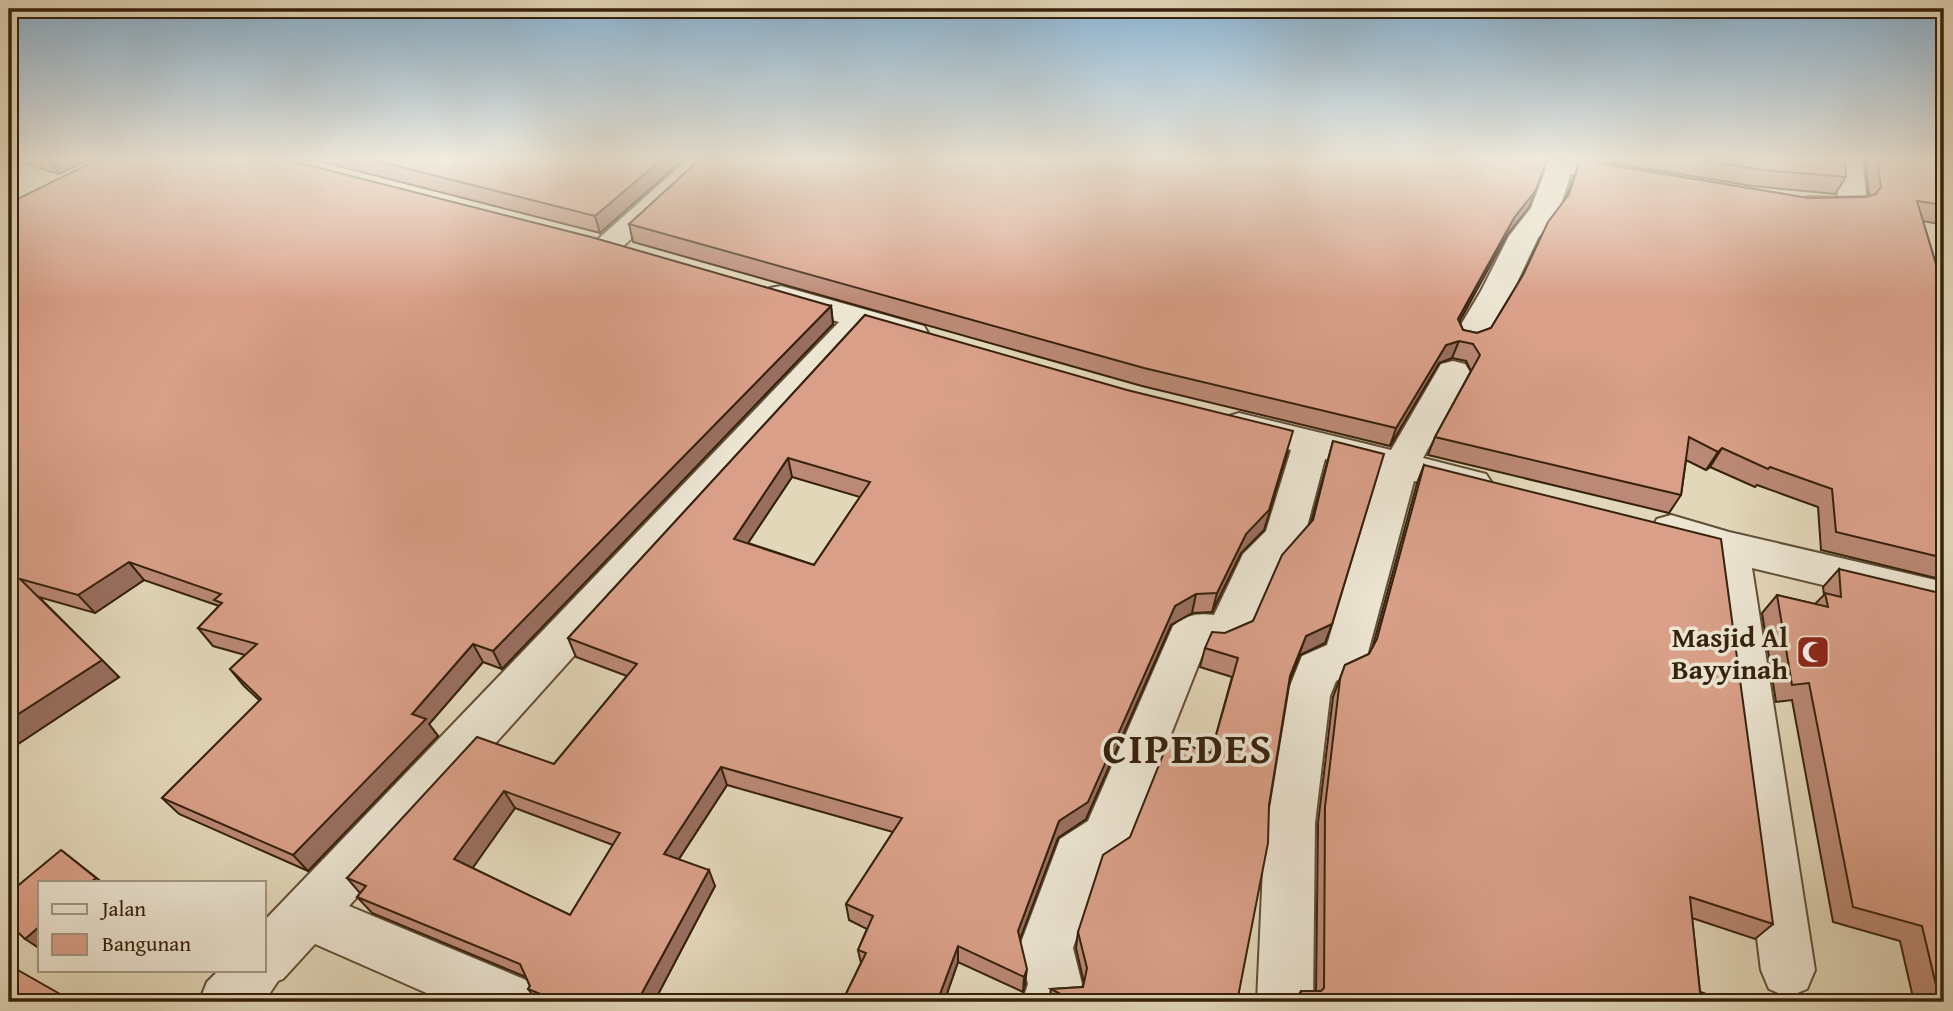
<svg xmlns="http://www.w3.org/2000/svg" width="1953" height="1011" viewBox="0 0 1953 1011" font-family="'Gentium Book Plus',serif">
<rect width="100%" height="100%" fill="#e2d7b9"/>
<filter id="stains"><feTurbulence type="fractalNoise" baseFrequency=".00286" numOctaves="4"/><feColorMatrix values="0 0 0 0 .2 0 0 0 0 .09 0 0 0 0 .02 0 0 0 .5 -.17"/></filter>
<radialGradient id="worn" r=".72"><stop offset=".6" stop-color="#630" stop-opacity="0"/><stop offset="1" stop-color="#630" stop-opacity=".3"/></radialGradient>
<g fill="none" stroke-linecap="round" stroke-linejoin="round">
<defs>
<g id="minor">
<path d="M 688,159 L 717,159 L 617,252 L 607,255 L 597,252 L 592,246 L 597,240 Z"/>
<path d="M 1518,159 L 1579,159 L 1639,169 L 1643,175 L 1639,181 L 1629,183 L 1571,174 L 1559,210 L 1538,238 L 1513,291 L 1485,338 L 1481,345 L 1469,348 L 1457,345 L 1453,338 L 1481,291 L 1509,236 L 1531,208 L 1546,169 L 1522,165 Z"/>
<path d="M 1836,159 L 1862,159 L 1867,204 L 1863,210 L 1833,216 L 1800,211 L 1796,205 L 1800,199 L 1810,197 L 1838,198 Z"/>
<path d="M 781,286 L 924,326 L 928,333 L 924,340 L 912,343 L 867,330 L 349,906 L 531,982 L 539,1002 L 447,1002 L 315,944 L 283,979 L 278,981 L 264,1002 L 199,1002 L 207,982 L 218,971 L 264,971 L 264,921 L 839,322 L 770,302 L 765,295 L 770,288 Z"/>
<path d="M 1453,361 L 1465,364 L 1470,372 L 1423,458 L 1486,474 L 1492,483 L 1486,492 L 1473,496 L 1414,481 L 1367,656 L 1360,669 L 1336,681 L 1330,696 L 1315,823 L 1313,1002 L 1257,1002 L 1265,823 L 1286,696 L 1302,656 L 1327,645 L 1379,473 L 1325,459 L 1304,538 L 1298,548 L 1274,573 L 1245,639 L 1219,650 L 1205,648 L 1124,853 L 1098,871 L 1073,948 L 1082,984 L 1078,1002 L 1022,1002 L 1028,984 L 1019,948 L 1060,839 L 1088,821 L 1173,626 C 1187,615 1197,613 1214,615 L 1243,554 L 1266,531 L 1291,450 L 1226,433 L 1221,425 L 1226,417 L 1239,413 L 1391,450 L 1441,364 Z"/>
<path d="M 1671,515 L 1729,532 L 1944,582 L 1944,614 L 1752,568 L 1815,970 L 1807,989 L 1788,997 L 1769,989 L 1761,970 L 1710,556 L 1657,539 L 1651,529 L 1657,519 Z"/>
</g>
</defs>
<!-- minor casing -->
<use href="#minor" stroke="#614e37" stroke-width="4"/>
<!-- minor -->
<use href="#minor" fill="#ece5d2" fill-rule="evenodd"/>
</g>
<!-- wall -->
<g fill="#bb8975" stroke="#36210c" stroke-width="2" fill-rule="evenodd">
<path d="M 9,159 L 91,159 L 59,174 Z"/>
<path d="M 311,159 L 684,159 L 600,233 Z"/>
<path d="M 1588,159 L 1845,159 L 1846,177 L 1835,194 L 1752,186 Z"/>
<path d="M 1865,159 L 1944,159 L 1944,225 L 1923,221 L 1944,291 L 1944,580 L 1821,550 L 1818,507 L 1757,485 L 1755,487 L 1710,467 L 1706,470 L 1686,460 L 1681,495 L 1669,513 L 1428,455 L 1435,437 L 1471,371 L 1466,361 L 1452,358 L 1439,363 L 1390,446 L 1142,386 L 633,242 L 629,224 L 1529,207 L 1507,235 L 1459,321 L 1463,330 L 1477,333 L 1491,328 L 1523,275 L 1566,198 L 1580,160 L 1808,198 L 1869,196 Z"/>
<path d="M 9,203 L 831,306 L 833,324 L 502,669 L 483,662 L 429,724 L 438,736 L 308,871 L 179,814 L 162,798 L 260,701 L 244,686 L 230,669 L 245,655 L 213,646 L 198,628 L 219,606 L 144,580 L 95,613 L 39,597 L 119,677 L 9,750 Z"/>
<path d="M 865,315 L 1264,530 L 1241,553 L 1212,612 L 1192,613 L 1171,625 L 1086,819 L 1058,838 L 1019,939 L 1025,984 L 1023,992 L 958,962 L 944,1002 L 842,1002 L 861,963 L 858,950 L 867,929 L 849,920 L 846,904 L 893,832 L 727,785 L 679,859 L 715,886 L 654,1002 L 538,1002 L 528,989 L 530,986 L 526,977 L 372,913 L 357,897 L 360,893 L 347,878 L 554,764 L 627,676 L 576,657 L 568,638 ZM 792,477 L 860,497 L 814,565 L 748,543 ZM 515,808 L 613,845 L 570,915 L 472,868 Z"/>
<path d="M 1333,441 L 1325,643 L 1300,655 L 1290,680 L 1237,1002 L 1049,1002 L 1051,989 L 1083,987 L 1084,983 L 1076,948 L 1078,932 L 1130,837 L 1211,753 L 1232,677 L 1200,667 L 1205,648 L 1225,633 L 1253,621 L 1311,522 Z"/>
<path d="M 1424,465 L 1773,924 L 1755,939 L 1692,918 L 1700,992 L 1728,1002 L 1294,1002 L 1301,991 L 1316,991 L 1318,823 L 1333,697 L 1345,665 L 1369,654 L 1372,649 L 1417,483 Z"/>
<path d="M 1839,569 L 1944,1002 L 1914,1002 L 1900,941 L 1833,922 L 1792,700 L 1776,702 L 1762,613 L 1777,595 L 1815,604 L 1824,595 L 1823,587 Z"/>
<path d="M 1870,995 L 1895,1002 L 1858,1002 Z"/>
</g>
<!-- shaded-wall -->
<g fill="#986f5f" stroke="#36210c" stroke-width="2">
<path d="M 48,159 L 91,159 L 59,174 Z"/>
<path d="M 662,159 L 684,159 L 600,233 L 595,216 Z"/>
<path d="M 1536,190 L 1529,207 L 1507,235 L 1451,337 L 1458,319 L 1514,218 Z"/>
<path d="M 831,306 L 833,324 L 502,669 L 493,651 Z"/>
<path d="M 1459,341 L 1452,358 L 1439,363 L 1390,446 L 1396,428 L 1446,345 Z"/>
<path d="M 1722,448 L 1710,467 L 1706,470 L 1718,452 Z"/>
<path d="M 1288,451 L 1264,530 L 1241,553 L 1212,612 L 1217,593 L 1246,534 Z"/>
<path d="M 788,458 L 792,477 L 738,558 L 734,539 Z"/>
<path d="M 129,562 L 144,580 L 95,613 L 78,595 Z"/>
<path d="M 1196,594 L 1192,613 L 1171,625 L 1086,819 L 1058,838 L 1017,947 L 1018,931 L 1059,821 L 1175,606 Z"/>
<path d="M 1332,624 L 1325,643 L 1300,655 L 1284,695 L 1306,636 Z"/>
<path d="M 473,644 L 483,662 L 429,724 L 438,736 L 308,871 L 293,855 L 412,714 Z"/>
<path d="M 102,660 L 119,677 L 9,750 L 9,720 Z"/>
<path d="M 721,767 L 727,785 L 671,871 L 664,854 Z"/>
<path d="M 504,791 L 515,808 L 467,876 L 454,859 Z"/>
<path d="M 61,850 L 103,883 L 90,883 Z"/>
<path d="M 709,870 L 715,886 L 654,1002 L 637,1002 Z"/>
<path d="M 40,926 L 40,946 L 39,948 L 25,939 Z"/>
<path d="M 958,946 L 958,962 L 944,1002 L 937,1002 Z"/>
<path d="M 1027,969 L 1025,984 L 1023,992 L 1024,977 Z"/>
</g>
<!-- building -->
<g fill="#d99f88" stroke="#36210c" stroke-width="2" fill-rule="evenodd">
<path d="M 99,159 L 284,159 L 591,237 L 831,306 L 493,651 L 473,644 L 412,714 L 426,719 L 293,855 L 162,798 L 261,699 L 230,669 L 257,644 L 198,628 L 222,603 L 214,600 L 221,594 L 129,562 L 78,595 L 20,579 L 102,660 L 9,720 L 9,203 Z"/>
<path d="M 369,159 L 662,159 L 595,216 Z"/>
<path d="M 700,159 L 1547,159 L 1536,190 L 1514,218 L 1458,319 L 1463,330 L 1477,333 L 1491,328 L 1523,275 L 1548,222 L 1569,194 L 1580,160 L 1808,198 L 1866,197 L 1876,194 L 1881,187 L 1877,159 L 1944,159 L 1944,205 L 1917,201 L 1944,291 L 1944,558 L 1836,532 L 1832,489 L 1770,467 L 1768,469 L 1722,448 L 1718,452 L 1689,437 L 1681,495 L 1435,437 L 1480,355 L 1473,344 L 1459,341 L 1446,345 L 1396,428 L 1144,368 L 629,224 Z"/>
<path d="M 1696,159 L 1845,159 L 1846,177 L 1762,170 Z"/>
<path d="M 865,315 L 1127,390 L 1293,431 L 1269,510 L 1246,534 L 1217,593 L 1196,594 L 1175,606 L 1088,802 L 1059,821 L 1018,931 L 1027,969 L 1024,977 L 958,946 L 937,1002 L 842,1002 L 866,953 L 858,950 L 873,916 L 846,904 L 902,818 L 721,767 L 664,854 L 709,870 L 637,1002 L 560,1002 L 528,989 L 530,986 L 520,964 L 357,897 L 366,886 L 347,878 L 477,737 L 554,764 L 637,664 L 568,638 ZM 788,458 L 870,482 L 814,565 L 734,539 ZM 504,791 L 620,833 L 570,915 L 454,859 Z"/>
<path d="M 1333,441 L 1384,454 L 1332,624 L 1306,636 L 1290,676 L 1269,805 L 1268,843 L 1237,1002 L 1069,1002 L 1070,999 L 1051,989 L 1083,987 L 1087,968 L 1078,932 L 1103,855 L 1130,837 L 1169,740 L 1211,753 L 1238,658 L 1205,648 L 1212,632 L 1225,633 L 1253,621 L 1282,555 L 1313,520 Z"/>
<path d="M 1424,465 L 1721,539 L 1773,924 L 1690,897 L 1700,992 L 1728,1002 L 1301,1002 L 1301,991 L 1321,991 L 1324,988 L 1325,807 L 1340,679 L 1345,665 L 1369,654 L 1377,639 Z"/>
<path d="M 1839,569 L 1944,594 L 1944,1002 L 1940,1002 L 1922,926 L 1853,907 L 1809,683 L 1792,685 L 1777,595 L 1828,607 L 1825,593 L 1841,597 Z"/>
<path d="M 61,850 L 96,878 L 90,883 L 40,883 L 40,926 L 25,939 L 9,924 L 9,893 Z"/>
<path d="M 9,965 L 74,1002 L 9,1002 Z"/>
<path d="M 1870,995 L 1895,1002 L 1872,1002 Z"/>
<path d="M 1834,998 L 1849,1002 L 1834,1002 Z"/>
</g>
<!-- sky -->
<linearGradient id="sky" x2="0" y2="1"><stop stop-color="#89b5d6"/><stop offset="0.53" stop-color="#f2ede0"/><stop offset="1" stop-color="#f2ede0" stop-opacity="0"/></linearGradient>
<rect width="1953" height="300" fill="url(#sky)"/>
<!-- icons -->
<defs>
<symbol id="mosque-square" viewBox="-11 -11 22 22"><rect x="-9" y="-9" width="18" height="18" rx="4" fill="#8f2418" stroke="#ece5d2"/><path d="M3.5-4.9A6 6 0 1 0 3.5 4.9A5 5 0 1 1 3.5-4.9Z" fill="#fff"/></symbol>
</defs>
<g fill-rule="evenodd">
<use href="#mosque-square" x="1794" y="633" width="38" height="38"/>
</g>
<g text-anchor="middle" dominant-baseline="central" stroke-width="7" stroke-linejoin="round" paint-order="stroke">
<!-- poi labels -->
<g font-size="28" font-weight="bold" fill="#36210c" stroke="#ece5d2" text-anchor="end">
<text x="1788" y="636">Masjid Al<tspan x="1788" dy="32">Bayyinah</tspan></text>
</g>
<!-- near-district labels -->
<g font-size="42" font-weight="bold" letter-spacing="2" fill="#36210c" stroke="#ece5d2">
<text x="1188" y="747">CIPEDES</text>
</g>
</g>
<!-- margin -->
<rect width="1953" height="1011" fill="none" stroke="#e2d7b9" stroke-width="35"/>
<rect x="10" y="10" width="1932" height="990" fill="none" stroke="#36210c" stroke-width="3.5"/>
<rect x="18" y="18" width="1918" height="976" fill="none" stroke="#36210c" stroke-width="2"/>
<!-- legend -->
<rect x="38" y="881" width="228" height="91" fill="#ece5d2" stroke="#a39783" stroke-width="2"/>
<rect x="52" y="904" width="35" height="10" fill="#ece5d2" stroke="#a39783" stroke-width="2"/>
<text x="102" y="916" font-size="21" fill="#36210c">Jalan</text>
<rect x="52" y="934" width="35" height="21" fill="#d99f88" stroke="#a39783" stroke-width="2"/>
<text x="102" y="951" font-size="21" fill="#36210c">Bangunan</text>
<rect width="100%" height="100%" filter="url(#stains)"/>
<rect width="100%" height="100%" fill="url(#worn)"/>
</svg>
